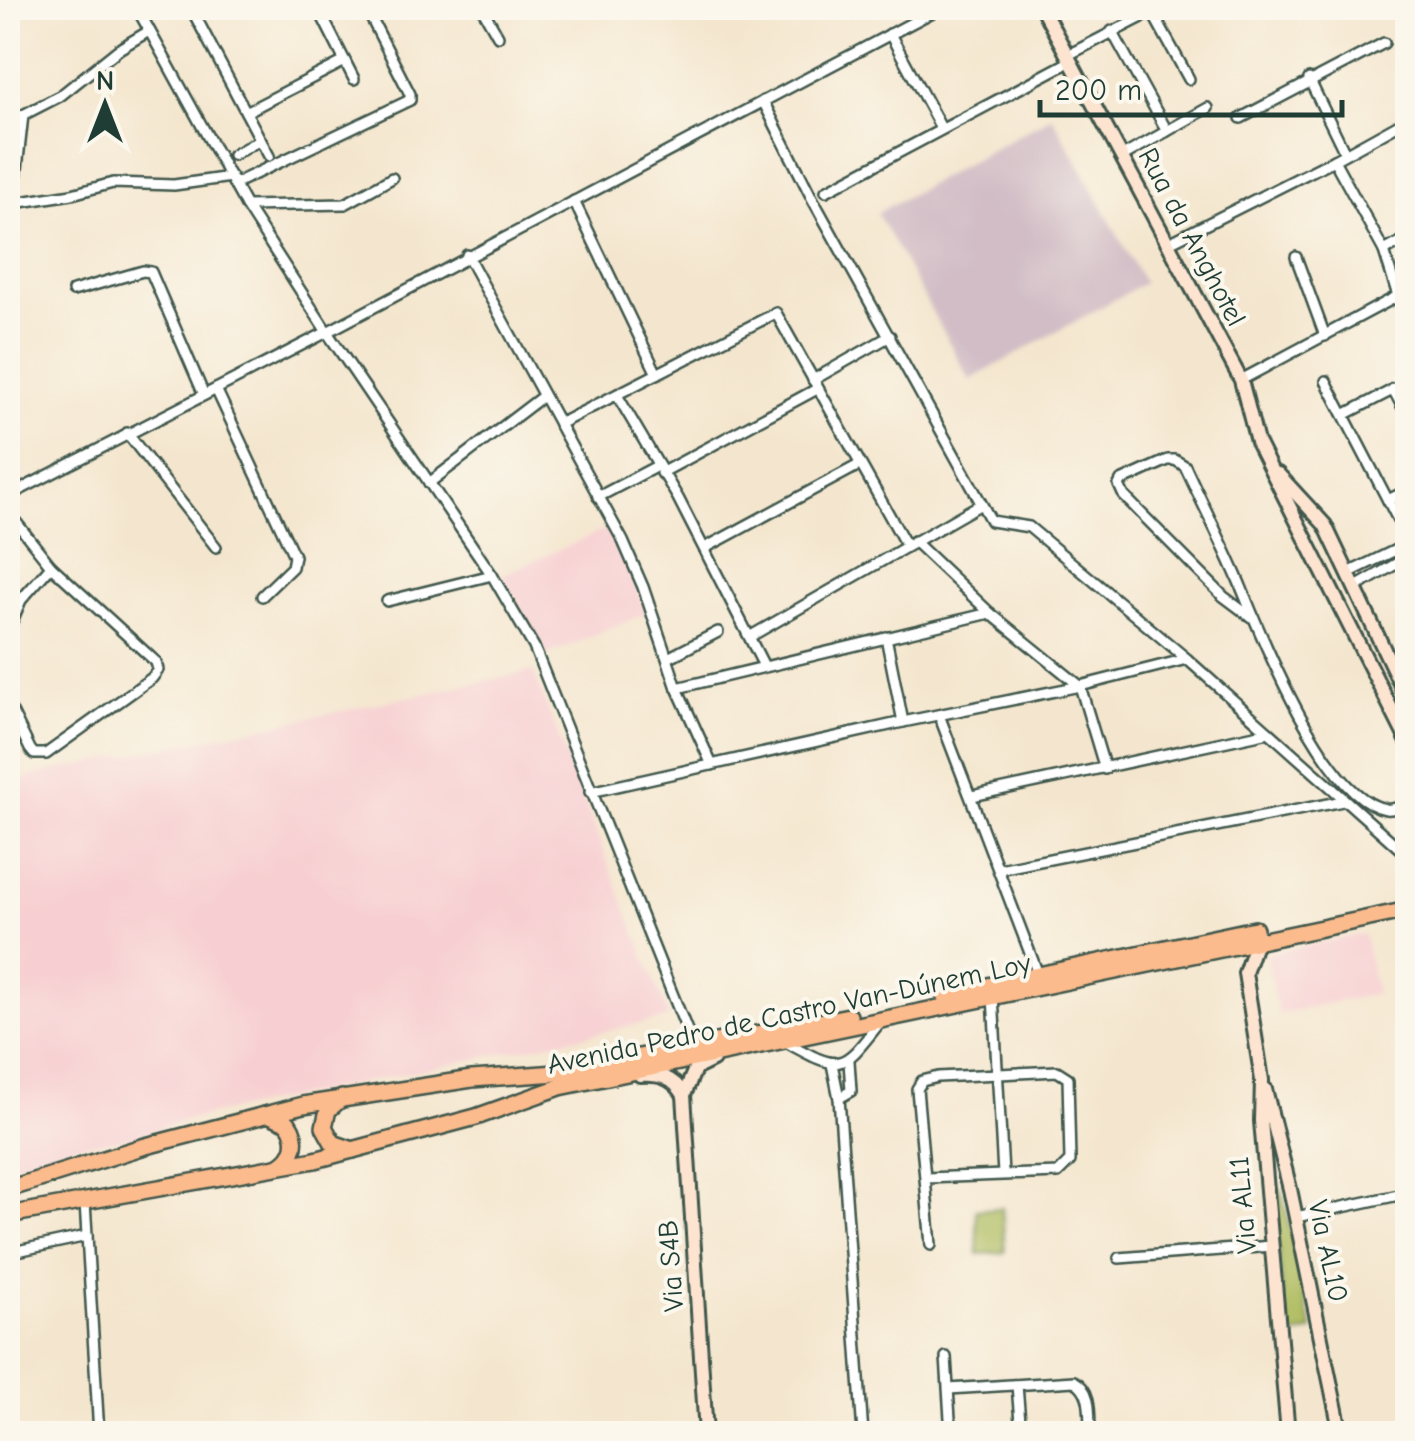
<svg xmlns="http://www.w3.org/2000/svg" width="1415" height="1441" viewBox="0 0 1415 1441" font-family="'Comic Neue',sans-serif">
<rect width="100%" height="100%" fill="#fbf7ec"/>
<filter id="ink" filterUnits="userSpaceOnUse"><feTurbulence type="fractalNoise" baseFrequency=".01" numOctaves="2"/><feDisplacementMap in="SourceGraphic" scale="20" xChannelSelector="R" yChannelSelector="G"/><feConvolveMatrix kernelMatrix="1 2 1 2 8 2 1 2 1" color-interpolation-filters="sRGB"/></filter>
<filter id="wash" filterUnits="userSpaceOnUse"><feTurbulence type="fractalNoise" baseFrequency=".0048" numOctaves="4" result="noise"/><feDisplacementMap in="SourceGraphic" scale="40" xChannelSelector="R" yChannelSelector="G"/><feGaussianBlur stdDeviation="2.25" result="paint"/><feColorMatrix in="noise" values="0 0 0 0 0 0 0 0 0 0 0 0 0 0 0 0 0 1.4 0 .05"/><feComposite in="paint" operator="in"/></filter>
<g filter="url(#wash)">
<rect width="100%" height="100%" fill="#f4e6ce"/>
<!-- built -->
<g fill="#f7cfd2">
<path d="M 609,528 L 630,570 L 647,613 L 546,655 L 502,575 Z"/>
<path d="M 533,671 L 669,1018 L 185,1120 L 135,1137 L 75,1145 L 8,1166 L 8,785 L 34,775 Z"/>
<path d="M 1364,934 L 1376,994 L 1278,1014 L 1266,954 Z"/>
</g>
<!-- industrial -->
<path fill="#d2bdc6" d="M 1052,116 L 1144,283 L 970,380 L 877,213 Z"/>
<!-- green -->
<g fill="#afbc5f" stroke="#677c4a" stroke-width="2.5">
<path d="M 1276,1186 L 1281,1189 L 1312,1330 L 1286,1338 L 1273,1190 Z"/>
<path d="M 1002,1208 L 1005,1252 L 978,1254 L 976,1210 Z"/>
</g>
</g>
<g filter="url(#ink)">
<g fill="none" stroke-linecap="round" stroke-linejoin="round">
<defs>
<g id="street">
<path d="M 137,8 L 246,206 L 327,332 L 492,575 L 534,647 L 694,1048"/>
<path d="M 191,8 L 269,156"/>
<path d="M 318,8 L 354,79"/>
<path d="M 482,8 L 498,36"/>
<path d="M 1112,31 L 1167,131"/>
<path d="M 890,34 L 941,128"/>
<path d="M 1068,55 L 1152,12 L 1189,79"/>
<path d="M 1309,79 L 1345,153"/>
<path d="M 763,101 L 812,198 L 991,521 L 1029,527 L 1187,659 L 1408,856"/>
<path d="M 246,112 L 345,61"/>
<path d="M 1241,118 L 1384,43"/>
<path d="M 233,155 L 260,140"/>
<path d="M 1121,157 L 1208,108"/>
<path d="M 234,184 L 410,100 L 410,94 L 366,8"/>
<path d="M 826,191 L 1071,61"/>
<path d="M 574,201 L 657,374"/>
<path d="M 8,204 L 72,194 L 113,183 L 174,185 L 231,177"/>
<path d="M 246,206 L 345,204 L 392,178"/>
<path d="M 1167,244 L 1334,160 L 1408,119"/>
<path d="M 8,250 L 23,115 L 60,96 L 119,49 L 149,31"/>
<path d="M 1384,251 L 1408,238"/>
<path d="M 467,255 L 623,541 L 643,587 L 677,688 L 712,765"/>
<path d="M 1296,257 L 1325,336"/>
<path d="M 73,291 L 143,271 L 151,272 L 204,395"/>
<path d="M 813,380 L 890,336"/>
<path d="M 1241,380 L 1398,296 L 1384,251 L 1334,160"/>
<path d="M 1326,381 L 1408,539"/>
<path d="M 216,389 L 294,556 L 292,567 L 262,596"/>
<path d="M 1393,389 L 1408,417"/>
<path d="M 617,395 L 678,498 L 764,666"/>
<path d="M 1344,415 L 1408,382"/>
<path d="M 559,424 L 776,313 L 906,545"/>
<path d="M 127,433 L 216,547"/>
<path d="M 661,473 L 817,389"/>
<path d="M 429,483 L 543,396"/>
<path d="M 8,496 L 327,332 L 940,8"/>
<path d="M 598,497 L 657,466"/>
<path d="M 1388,500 L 1408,490"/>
<path d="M 8,512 L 51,566 L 156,662 L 158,670 L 152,678 L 46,754 L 34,754 L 30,749 L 8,704"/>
<path d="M 914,541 L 990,613 L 1080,686 L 1105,769"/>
<path d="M 705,548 L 859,465"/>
<path d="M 1348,573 L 1408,544"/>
<path d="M 1356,587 L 1408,557"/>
<path d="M 387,601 L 492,575"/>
<path d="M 1251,617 L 1223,596 L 1124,496 L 1119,485 L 1121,481 L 1168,460 L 1175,460 L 1185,466 C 1203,505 1223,544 1240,584 C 1261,636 1326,800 1386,809 C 1395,810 1400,806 1408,802"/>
<path d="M 8,631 L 21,600 L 51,566"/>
<path d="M 751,636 L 981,504"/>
<path d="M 886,637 L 903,722"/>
<path d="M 668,658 L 718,632"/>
<path d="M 677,688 L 990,613"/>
<path d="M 939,715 L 1038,974"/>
<path d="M 590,792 L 903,722 L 1080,686 L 1187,659"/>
<path d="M 972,796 L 1269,732"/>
<path d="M 999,869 L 1343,801"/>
<path d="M 993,996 L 1003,1174"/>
<path d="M 786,1042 C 843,1074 842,1070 881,1021"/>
<path d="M 832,1064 L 839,1098 L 863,1434"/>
<path d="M 839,1098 L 851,1091 L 849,1061"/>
<path d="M 926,1178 L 1058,1173 L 1070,1161 L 1068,1078 L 1057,1071 L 938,1077 L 922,1081 L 917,1089 L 931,1245"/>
<path d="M 85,1202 L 99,1434"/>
<path d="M 1296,1217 L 1408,1193"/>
<path d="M 8,1253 L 87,1236"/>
<path d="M 1119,1258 L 1272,1246"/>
<path d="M 946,1357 L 951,1434"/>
<path d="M 1017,1385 L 1021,1434"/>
<path d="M 949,1389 L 1074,1381 C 1093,1391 1089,1415 1090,1434"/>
</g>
<g id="secondary">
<path d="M 1042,8 L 1241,380 L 1257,442 L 1408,742"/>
<path d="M 1278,474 L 1325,525 L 1408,700"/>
<path d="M 1262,938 L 1254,947 L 1245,973 L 1262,1080 L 1261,1121 L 1288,1434"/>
<path d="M 640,1075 C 660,1074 673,1077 684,1095"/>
<path d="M 1265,1089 L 1290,1189 L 1341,1434"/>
<path d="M 706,1434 L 684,1095 L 695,1069 L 713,1060"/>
</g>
<g id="highway">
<path d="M 945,995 L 1255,929"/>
<path d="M 342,1098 L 328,1110 L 324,1127 L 333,1143 L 353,1150"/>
<path d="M 270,1115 L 288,1123 C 299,1139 296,1156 279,1166"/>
<path d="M 8,1189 L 142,1147 L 303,1105 L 472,1079 L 557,1073 L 849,1016"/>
<path d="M 8,1215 L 315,1160 L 476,1117 L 560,1087 L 1408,910"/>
</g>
</defs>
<!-- street casing -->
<use href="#street" stroke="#3f564b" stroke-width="14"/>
<!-- secondary casing -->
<use href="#secondary" stroke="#3f564b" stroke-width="18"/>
<!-- highway casing -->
<use href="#highway" stroke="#3f564b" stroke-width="20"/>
<!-- street -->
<use href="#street" stroke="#fff" stroke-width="9"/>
<!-- secondary -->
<use href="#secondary" stroke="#fde4d1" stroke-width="12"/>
<!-- highway -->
<use href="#highway" stroke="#fbbb8c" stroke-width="15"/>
</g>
</g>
<g text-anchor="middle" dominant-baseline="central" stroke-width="8" stroke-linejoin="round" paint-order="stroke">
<!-- street labels -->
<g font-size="28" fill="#1f3d34" stroke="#fbf7ec">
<text transform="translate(1192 237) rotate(62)">Rua da Anghotel</text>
<text transform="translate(789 1014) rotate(-12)">Avenida Pedro de Castro Van-Dúnem Loy</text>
<text transform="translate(1243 1205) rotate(-95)">Via AL11</text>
<text transform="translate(1328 1251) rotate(78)">Via AL10</text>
<text transform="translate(671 1266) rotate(-94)">Via S4B</text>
</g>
</g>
<!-- margin -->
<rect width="1415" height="1441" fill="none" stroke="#fbf7ec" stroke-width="40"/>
<!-- north arrow -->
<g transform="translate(105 105)" stroke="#fbf7ec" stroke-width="8" paint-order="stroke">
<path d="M0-8L18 38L0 25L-18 38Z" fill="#1f3d34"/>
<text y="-15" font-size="28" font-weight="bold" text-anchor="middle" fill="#1f3d34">N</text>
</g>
<!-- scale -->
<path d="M1040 100v15h302v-15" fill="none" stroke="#1f3d34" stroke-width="5"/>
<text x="1055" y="100" font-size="30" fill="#1f3d34" stroke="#fbf7ec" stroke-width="8" paint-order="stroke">200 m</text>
</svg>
